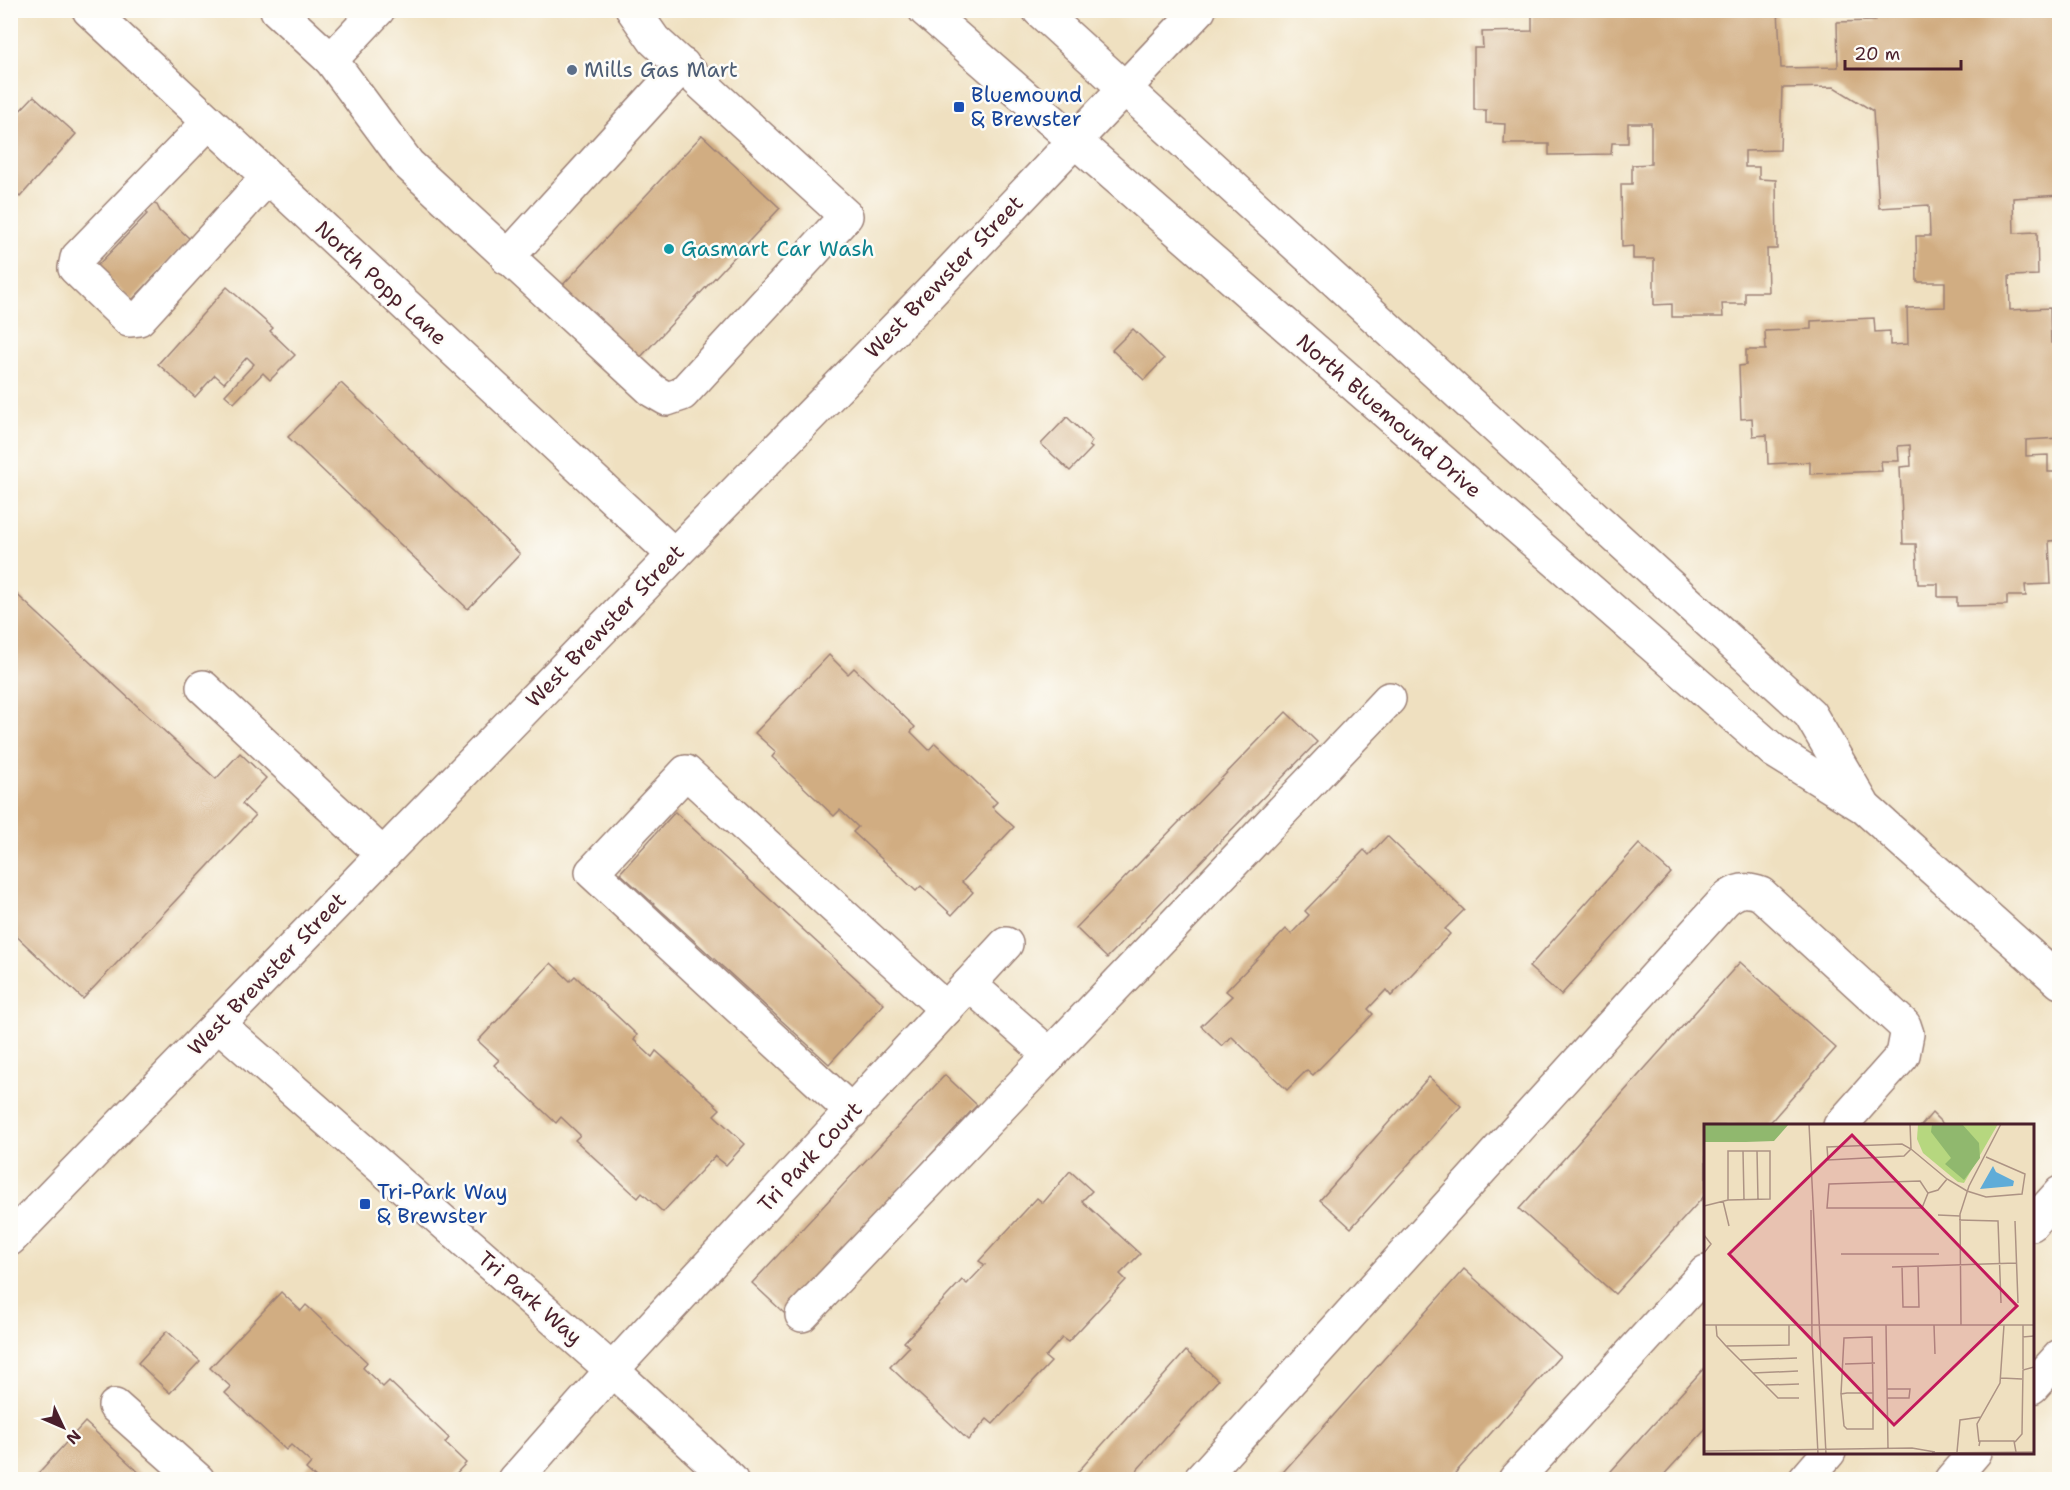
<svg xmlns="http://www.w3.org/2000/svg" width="2070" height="1490" viewBox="0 0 2070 1490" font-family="'Shantell Sans',sans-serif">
<rect width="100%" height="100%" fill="#fdfcf7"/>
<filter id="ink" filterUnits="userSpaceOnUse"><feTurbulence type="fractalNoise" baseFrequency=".0167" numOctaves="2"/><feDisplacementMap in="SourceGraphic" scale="12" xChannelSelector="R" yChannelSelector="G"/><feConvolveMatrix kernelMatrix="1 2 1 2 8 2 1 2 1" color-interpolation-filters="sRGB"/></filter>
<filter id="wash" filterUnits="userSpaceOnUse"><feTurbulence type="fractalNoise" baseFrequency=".008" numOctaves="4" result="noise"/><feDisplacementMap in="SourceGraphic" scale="24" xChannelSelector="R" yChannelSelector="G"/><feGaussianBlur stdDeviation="1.35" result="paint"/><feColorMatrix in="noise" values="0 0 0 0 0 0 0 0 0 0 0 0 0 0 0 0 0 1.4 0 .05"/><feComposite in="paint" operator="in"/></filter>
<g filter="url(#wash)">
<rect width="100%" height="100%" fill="#efe0c0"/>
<g id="blocks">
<!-- building -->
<g fill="#d1ad82">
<path d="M 1546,10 L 1778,10 L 1781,68 L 1838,67 L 1837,22 L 1875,21 L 1875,10 L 2060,10 L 2060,195 L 2013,198 L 2014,233 L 2037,232 L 2038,275 L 2009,276 L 2010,310 L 2050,308 L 2051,343 L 2060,343 L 2060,438 L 2026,440 L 2026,456 L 2048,455 L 2048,472 L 2058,472 L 2060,540 L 2049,541 L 2051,584 L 2025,585 L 2026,596 L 2007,596 L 2007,605 L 1957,606 L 1957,597 L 1938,597 L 1938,584 L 1918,584 L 1916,544 L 1903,544 L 1900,467 L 1911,466 L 1910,445 L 1898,446 L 1899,461 L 1881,461 L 1882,471 L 1810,474 L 1810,462 L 1768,464 L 1767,435 L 1753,436 L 1752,418 L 1741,419 L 1739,366 L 1746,365 L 1746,350 L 1766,350 L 1765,331 L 1811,329 L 1811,321 L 1874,318 L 1875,332 L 1890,331 L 1890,345 L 1908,344 L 1907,308 L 1945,307 L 1945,282 L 1917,282 L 1916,236 L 1930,236 L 1929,205 L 1879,208 L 1873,111 L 1834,87 L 1782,88 L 1780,150 L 1745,151 L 1745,167 L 1759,167 L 1759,179 L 1776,180 L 1777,249 L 1767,249 L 1768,292 L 1745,292 L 1745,304 L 1722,304 L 1723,317 L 1672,317 L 1672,304 L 1654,305 L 1654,259 L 1633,259 L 1633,246 L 1622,247 L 1621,184 L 1632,184 L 1632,165 L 1651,164 L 1651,123 L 1628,123 L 1628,143 L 1612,143 L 1611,154 L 1549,155 L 1549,144 L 1504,144 L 1505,124 L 1486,123 L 1486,110 L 1474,110 L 1474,48 L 1483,48 L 1482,32 L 1532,31 L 1532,13 L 1546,13 Z"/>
<path d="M 34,96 L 76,134 L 20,197 L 10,188 L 10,121 Z"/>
<path d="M 702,135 L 780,208 L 637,361 L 559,289 Z"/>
<path d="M 152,203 L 157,205 L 160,211 L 190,239 L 131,301 L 96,267 L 147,214 L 146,209 Z"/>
<path d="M 227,287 L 273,328 L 270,331 L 295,355 L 270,380 L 263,373 L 234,403 L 225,395 L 254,364 L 247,357 L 224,383 L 215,375 L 195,397 L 158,364 Z"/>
<path d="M 1133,329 L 1164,359 L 1144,380 L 1112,350 Z"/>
<path d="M 341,383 L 520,554 L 468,609 L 288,437 Z"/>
<path d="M 1067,417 L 1092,441 L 1089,446 L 1092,448 L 1070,471 L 1041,444 Z"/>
<path d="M 10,588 L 216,779 L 240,753 L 266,778 L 242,804 L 255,816 L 83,999 L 10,930 Z"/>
<path d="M 829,655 L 848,674 L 854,668 L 915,727 L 911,732 L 929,750 L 935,743 L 997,802 L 992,807 L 1014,827 L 962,882 L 973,892 L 952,915 L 921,886 L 916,891 L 853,832 L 858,827 L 840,810 L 834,816 L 772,757 L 776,752 L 755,733 Z"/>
<path d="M 1286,712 L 1317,742 L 1107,958 L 1076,928 Z"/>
<path d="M 675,812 L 884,1004 L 829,1064 L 620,873 Z"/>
<path d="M 1387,836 L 1464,910 L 1445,929 L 1450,934 L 1391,996 L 1386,990 L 1368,1009 L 1373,1014 L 1313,1075 L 1307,1070 L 1287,1090 L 1231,1036 L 1222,1046 L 1201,1026 L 1232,996 L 1226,991 L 1286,929 L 1291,934 L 1309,915 L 1305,911 L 1364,850 L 1369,855 Z"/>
<path d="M 1639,844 L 1671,873 L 1561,995 L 1529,967 Z"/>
<path d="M 1740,962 L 1836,1048 L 1767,1126 L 1706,1126 L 1706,1194 L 1615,1294 L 1519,1209 Z"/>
<path d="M 551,963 L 570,981 L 575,976 L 637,1035 L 634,1040 L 652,1057 L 656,1051 L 720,1109 L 714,1115 L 745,1144 L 726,1165 L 715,1156 L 663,1212 L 642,1193 L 638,1198 L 575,1140 L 580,1135 L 561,1117 L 556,1123 L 494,1065 L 499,1060 L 478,1041 Z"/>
<path d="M 945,1075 L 977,1105 L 784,1313 L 752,1283 Z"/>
<path d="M 1429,1077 L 1461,1106 L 1351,1228 L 1320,1200 Z"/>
<path d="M 1932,1113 L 1945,1126 L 1921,1126 Z"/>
<path d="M 1070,1171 L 1092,1191 L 1082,1201 L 1140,1254 L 1120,1274 L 1126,1280 L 1068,1342 L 1062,1338 L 1045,1357 L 1051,1362 L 993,1424 L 987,1419 L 968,1440 L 890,1367 L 909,1347 L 904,1342 L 962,1280 L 967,1284 L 985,1265 L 979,1261 L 1037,1198 L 1043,1203 Z"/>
<path d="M 1464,1269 L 1560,1356 L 1449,1480 L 1276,1480 Z"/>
<path d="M 281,1292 L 301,1311 L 306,1305 L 367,1362 L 363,1368 L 383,1387 L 389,1381 L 449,1438 L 445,1443 L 466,1463 L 450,1480 L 318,1480 L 306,1469 L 311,1463 L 291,1445 L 286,1450 L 225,1393 L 231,1387 L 210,1368 Z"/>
<path d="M 167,1331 L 200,1361 L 170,1393 L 138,1363 Z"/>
<path d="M 1186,1351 L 1218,1380 L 1128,1480 L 1082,1480 L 1076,1474 Z"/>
<path d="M 1706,1366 L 1706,1429 L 1659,1480 L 1603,1480 Z"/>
<path d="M 85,1422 L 147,1480 L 32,1480 Z"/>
</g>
</g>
</g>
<g filter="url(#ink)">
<use href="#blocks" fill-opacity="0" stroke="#9c8076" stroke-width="1.5"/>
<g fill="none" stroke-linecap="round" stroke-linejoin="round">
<defs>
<g id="minor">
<path d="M 89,10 L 674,555"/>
<path d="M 277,10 L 331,60 L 378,10"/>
<path d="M 331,60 L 408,164 L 653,391 L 667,399 L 682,394 L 846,216 L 654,40 L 633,10"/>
<path d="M 208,123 L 77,258 L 75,268 L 129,320 L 139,319 L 267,178"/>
<path d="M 507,258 L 683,65"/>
<path d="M 203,687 L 383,855"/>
<path d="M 969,984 L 1050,1055"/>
<path d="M 218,1024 L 612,1370 L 731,1480"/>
<path d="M 852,1112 L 592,872 L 686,772 L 946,1009"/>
<path d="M 2032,1224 L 2060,1193"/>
<path d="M 10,1239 L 674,555 L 929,294 L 1199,10"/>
<path d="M 802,1315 L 1389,699"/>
<path d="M 2032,1387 L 2060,1356"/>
<path d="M 115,1406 L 198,1480"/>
<path d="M 515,1480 L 612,1370 L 1006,944"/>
<path d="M 1200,1480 L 1725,900 C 1737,890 1746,888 1761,894 L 1904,1025 L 1907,1034 L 1903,1055 L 1840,1126"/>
<path d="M 1515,1480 L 1706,1272"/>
<path d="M 1805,1480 L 1829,1452"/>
<path d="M 1951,1480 L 1975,1452"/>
</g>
<g id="major">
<path d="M 925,10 L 1774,751 L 1864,807 L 2060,982"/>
<path d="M 1039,10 L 1810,714 L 1862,803"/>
</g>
</defs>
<!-- minor casing -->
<use href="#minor" stroke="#9c8076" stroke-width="36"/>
<!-- major casing -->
<use href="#major" stroke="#9c8076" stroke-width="36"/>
<!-- minor -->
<use href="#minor" stroke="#fff" stroke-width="33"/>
<!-- major -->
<use href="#major" stroke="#fff" stroke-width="33"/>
</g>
</g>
<!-- markers -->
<circle fill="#5c6f8a" stroke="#fdfcf7" stroke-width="2" cx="572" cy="70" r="6"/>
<g fill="#1a4fb4" stroke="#fdfcf7" stroke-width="2">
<rect x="953" y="101" width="12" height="12" rx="3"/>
<rect x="359" y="1198" width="12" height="12" rx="3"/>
</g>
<circle fill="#0f9aa8" stroke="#fdfcf7" stroke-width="2" cx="669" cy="249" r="6"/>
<g text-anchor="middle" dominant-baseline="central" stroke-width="5" stroke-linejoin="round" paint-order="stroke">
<!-- service labels -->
<g font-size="21" fill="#4e5e75" stroke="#fdfcf7" text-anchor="start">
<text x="584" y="70">Mills Gas Mart</text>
</g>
<!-- transit labels -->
<g font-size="21" fill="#164399" stroke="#fdfcf7" text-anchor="start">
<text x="971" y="95">Bluemound<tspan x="971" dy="24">&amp; Brewster</tspan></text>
<text x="377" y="1192">Tri-Park Way<tspan x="377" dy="24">&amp; Brewster</tspan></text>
</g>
<!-- culture labels -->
<g font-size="21" fill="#0d838f" stroke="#fdfcf7" text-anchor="start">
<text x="681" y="249">Gasmart Car Wash</text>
</g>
<!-- street labels -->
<g font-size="21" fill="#4a1f2b" stroke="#fdfcf7">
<text transform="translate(944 277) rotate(-46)">West Brewster Street</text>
<text transform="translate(381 283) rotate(43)">North Popp Lane</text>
<text transform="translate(1389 416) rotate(41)">North Bluemound Drive</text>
<text transform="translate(605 626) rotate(-46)">West Brewster Street</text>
<text transform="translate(267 974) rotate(-46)">West Brewster Street</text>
<text transform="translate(810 1157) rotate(-47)">Tri Park Court</text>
<text transform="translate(530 1298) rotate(41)">Tri Park Way</text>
</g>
</g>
<!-- overview -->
<g transform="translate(1704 1124)">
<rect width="330" height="330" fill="#efe0c0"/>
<path d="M 214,0 L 294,0 L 260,59 L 254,58 L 219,29 L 213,15 Z" fill="#b6d77f"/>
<path d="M 0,0 L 85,0 L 70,17 L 42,18 L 0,18 ZM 228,0 L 258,0 L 275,19 L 276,34 L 260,56 L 241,40 L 247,34 L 227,8 Z" fill="#90b86e"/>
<path d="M 289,42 L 292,48 L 310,57 L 309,62 L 276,65 Z" fill="#5facd8"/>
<path fill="none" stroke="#ad9384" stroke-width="1.5" d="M 105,0 L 122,330M 206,0 L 207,25M 207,25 L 200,32 L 124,36 L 123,23 L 198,20 L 207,25 L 243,55 L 263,67 L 282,73 L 318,70 L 321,50 L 282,33M 39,27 L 40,76M 53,27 L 54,75M 216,57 L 224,69 L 218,84 L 123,84 L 125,60 ZM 224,69 L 234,66 L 243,55M 19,77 L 25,102M 0,82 L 24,76 L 66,75 L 66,27 L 24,27 L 24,76M 107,86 L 108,213 L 114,330M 234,91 L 256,92M 255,96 L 294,97 L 297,179M 311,97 L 314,179M 0,111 L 7,120 L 0,129M 137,130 L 235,130M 198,142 L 199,183 L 215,183 L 214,142M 188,143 L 312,139M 0,201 L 330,201M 12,201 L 13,212 L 22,222 L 85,221 L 85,201M 182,201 L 184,324M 230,201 L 231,230M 257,201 L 256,90 L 265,62 L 297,0M 319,201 L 319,213 L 330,212M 319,213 L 319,245M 22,222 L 74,274 L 95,274M 36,236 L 93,234M 141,240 L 171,239M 49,249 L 94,247M 297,254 L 318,255M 62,261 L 95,260M 183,265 L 206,265 L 205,274 L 183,274M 143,269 L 169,269 L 169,305 L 143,305 L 140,302 L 137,270 ZM 137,270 L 140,214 L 168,213 L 169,269M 275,318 L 273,300 L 296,259 L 300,201M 311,318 L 318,310 L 319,246 L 330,243M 275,322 L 276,317 L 310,317 L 312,328M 0,327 L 208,324 L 231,328M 253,328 L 256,296 L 277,293M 228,329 L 330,328"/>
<path fill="#c2185b" fill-opacity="0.15" stroke="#c2185b" stroke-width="3" d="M 148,11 L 313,182 L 190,301 L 25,130 Z"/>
<rect width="330" height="330" fill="none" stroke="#4a1f2b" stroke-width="3"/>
</g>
<!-- margin -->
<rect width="2070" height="1490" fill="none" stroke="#fdfcf7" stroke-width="36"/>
<!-- north arrow -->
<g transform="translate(63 1427) rotate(134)" stroke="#fdfcf7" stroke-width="4.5" paint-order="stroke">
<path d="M0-4.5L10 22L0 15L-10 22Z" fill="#4a1f2b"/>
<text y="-9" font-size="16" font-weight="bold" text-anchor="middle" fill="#4a1f2b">N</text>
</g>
<!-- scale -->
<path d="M1845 60v9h116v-9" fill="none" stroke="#4a1f2b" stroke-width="3"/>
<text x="1854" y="60" font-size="18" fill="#4a1f2b" stroke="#fdfcf7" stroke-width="4.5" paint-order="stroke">20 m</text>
</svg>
